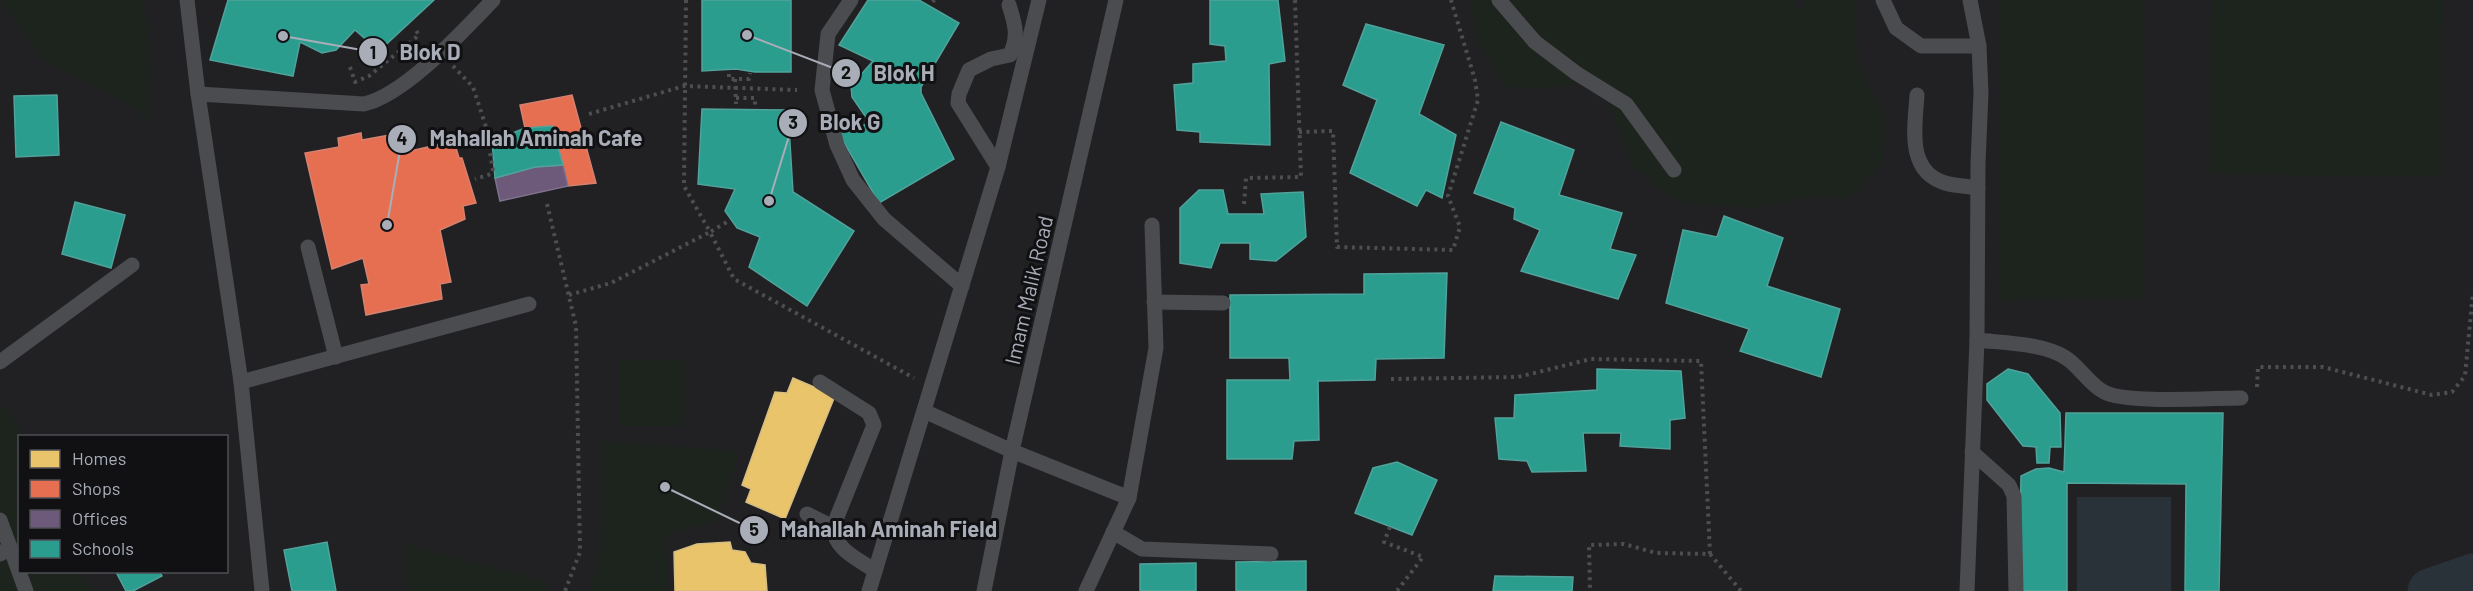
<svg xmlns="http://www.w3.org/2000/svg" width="2473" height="591" viewBox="0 0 2473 591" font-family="Barlow,sans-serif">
<rect width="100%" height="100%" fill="#171717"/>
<!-- built -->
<path fill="#212123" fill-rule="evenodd" d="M 0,0 L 2473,0 L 2473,591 L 0,591 ZM 20,436 L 226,436 L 226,572 L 20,572 Z"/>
<!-- green -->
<g fill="#1d241e">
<path d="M 0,0 L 144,0 L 151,66 L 148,121 L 126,103 L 40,57 Z"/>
<path d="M 1471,0 L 1792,0 L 1805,15 L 1804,0 L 1855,0 L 1858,66 L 1886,119 L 1883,163 L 1848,199 L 1812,196 L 1754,208 L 1677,203 L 1632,165 L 1600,80 L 1544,89 L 1507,87 L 1476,38 Z"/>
<path d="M 1999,0 L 2144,0 L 2144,299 L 2000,300 Z"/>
<path d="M 2211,0 L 2443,0 L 2441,177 L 2209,174 Z"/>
<path d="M 619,360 L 686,360 L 684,426 L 620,426 Z"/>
<path d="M 3,404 L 24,436 L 20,436 L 20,572 L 79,572 L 93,591 L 0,591 L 0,565 L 3,564 L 0,552 L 0,412 Z"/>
<path d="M 602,441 L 739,451 L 717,522 L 666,534 L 668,591 L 590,591 L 600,558 Z"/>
<path d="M 405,544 L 548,582 L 545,591 L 409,591 Z"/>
</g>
<!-- water -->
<rect fill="#2a3239" x="2077" y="497" width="94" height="94"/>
<!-- homes -->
<g fill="#e9c46a" stroke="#d6bd81" stroke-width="1.5">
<path d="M 793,378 L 835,396 L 785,519 L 746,502 L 751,489 L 742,485 L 775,392 L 787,393 Z"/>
<path d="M 730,542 L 732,550 L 745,552 L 751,563 L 765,565 L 767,591 L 675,591 L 674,552 L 697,544 Z"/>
</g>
<!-- shops -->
<g fill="#e76f51" stroke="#d48270" stroke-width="1.5">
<path d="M 572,95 L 596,183 L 568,186 L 552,126 L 525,128 L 520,105 Z"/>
<path d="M 361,133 L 362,140 L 400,133 L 406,152 L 454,141 L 459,158 L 462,158 L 476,203 L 463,206 L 465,219 L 440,230 L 451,282 L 440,284 L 442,299 L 366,315 L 361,285 L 369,284 L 363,258 L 332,269 L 305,153 L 339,147 L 338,138 Z"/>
</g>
<!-- offices -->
<path fill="#6d597a" stroke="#7f728d" stroke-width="1.5" d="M 563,165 L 568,186 L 500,201 L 495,178 L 535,167 Z"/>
<!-- schools -->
<g fill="#2a9d8f" stroke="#50a29b" stroke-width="1.5">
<path d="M 228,0 L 434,0 L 379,51 L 355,30 L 336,50 L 322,53 L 300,42 L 293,76 L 210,60 Z"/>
<path d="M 702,0 L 791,0 L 791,72 L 755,72 L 736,69 L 702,71 Z"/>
<path d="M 868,0 L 919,0 L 959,23 L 921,87 L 921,93 L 954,159 L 879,203 L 839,134 L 870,123 L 852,97 L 851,86 L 873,61 L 839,45 Z"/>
<path d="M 1210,0 L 1278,0 L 1285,61 L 1269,64 L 1270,145 L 1200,142 L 1200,132 L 1177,130 L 1174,85 L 1193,83 L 1193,64 L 1226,61 L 1225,46 L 1210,44 Z"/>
<path d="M 1366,24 L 1444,45 L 1419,114 L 1456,135 L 1442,198 L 1426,190 L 1417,206 L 1350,173 L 1377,100 L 1343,85 Z"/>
<path d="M 57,95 L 59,155 L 16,157 L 14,96 Z"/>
<path d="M 702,109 L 788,110 L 793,192 L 854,231 L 807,306 L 749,267 L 760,237 L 737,228 L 725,211 L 735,189 L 698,184 Z"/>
<path d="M 1501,122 L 1574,150 L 1559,195 L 1622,213 L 1610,249 L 1636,255 L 1618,299 L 1521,271 L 1540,230 L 1514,219 L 1515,208 L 1474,193 Z"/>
<path d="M 552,126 L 563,165 L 535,167 L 495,178 L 492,141 L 525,128 Z"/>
<path d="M 1199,190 L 1223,190 L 1228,214 L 1264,214 L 1261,194 L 1303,192 L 1306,237 L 1276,261 L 1250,259 L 1250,243 L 1220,243 L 1211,268 L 1180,263 L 1180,208 Z"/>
<path d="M 75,202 L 125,215 L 111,268 L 62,254 Z"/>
<path d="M 1724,216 L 1783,238 L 1767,286 L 1840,309 L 1821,377 L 1740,351 L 1749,329 L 1666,303 L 1683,230 L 1717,237 Z"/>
<path d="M 1447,273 L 1444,358 L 1376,359 L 1375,380 L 1318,381 L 1319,440 L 1294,441 L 1292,459 L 1227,459 L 1227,380 L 1290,380 L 1289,358 L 1230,358 L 1230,295 L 1364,294 L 1364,274 Z"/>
<path d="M 1597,369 L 1681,371 L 1685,418 L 1670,420 L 1670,449 L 1620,446 L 1621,433 L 1583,433 L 1586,471 L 1532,472 L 1527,461 L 1499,459 L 1495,418 L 1514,418 L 1515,395 L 1597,390 Z"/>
<path d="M 2008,369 L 2028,374 L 2060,413 L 2061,447 L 2050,447 L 2049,463 L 2037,463 L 2036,447 L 2023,446 L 1987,400 L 1987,384 Z"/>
<path d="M 2066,413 L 2223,413 L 2219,591 L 2185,591 L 2186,484 L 2067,483 L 2067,591 L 2019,591 L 2021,476 L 2036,469 L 2049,468 L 2064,472 Z"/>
<path d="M 1397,462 L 1437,480 L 1412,535 L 1355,513 L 1373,468 Z"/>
<path d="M 327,542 L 336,591 L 292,591 L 284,550 Z"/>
<path d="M 1306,561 L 1306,591 L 1236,591 L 1236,562 Z"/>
<path d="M 1196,563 L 1196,591 L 1140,591 L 1140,564 Z"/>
<path d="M 116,572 L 160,572 L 162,576 L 133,591 L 126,591 Z"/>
<path d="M 1495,576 L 1573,577 L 1572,591 L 1493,591 Z"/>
</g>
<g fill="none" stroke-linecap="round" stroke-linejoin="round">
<!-- river -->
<path stroke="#2a3239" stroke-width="45" d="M 2430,591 L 2473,576"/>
<!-- path -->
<g stroke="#4d4e52" stroke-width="4" stroke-dasharray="3 4.5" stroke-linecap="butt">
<path d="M 686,0 L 684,186 L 710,232 L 727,222"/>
<path d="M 933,2 L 934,0"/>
<path d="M 453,66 L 473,87 L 486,127 L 493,171 L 491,174 L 475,179"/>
<path d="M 350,67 L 355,82 L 369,76 L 419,35 L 415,29"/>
<path d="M 729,74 L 729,79 L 749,79 L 750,73"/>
<path d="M 735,79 L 736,104"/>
<path d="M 736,98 L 755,98 L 755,107"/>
<path d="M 589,114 L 684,86 L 797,90"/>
<path d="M 1299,132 L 1333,131 L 1337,247 L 1453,250 L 1460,227 L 1448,196 L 1478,100 L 1475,80 L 1451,0"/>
<path d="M 547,204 L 576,326 L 580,552 L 565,591"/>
<path d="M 1244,204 L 1246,178 L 1301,177 L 1295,0"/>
<path d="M 569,295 L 611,283 L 710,232 L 734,279 L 914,378"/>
<path d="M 1391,379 L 1518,377 L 1591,359 L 1701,361 L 1710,554 L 1656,553 L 1624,544 L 1589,545 L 1590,591"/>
<path d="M 2257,387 L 2258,367 L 2323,367 L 2432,395 L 2452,392 L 2465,376 L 2473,292"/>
<path d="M 1390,527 L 1384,542 L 1423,557 L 1397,591"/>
<path d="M 1710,554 L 1741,591"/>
</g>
<!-- lane -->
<g stroke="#4b4c50" stroke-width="15">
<path d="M 187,0 L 198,94"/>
<path d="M 851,0 L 828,34 L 822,90 L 837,145 L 853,180 L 884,219 L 962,286"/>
<path d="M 1499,0 L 1535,42 L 1576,73 L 1626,104 L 1674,170"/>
<path d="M 1883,0 L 1896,28 L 1921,46 L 1979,46"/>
<path d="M 1917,95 C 1915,127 1906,171 1945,183 C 1955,186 1967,186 1978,188"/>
<path d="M 998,167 L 958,103 L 959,94 L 969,70 L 991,59 L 1010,55 C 1019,36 1015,24 1009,5"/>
<path d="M 308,247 L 336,357"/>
<path d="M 1154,302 L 1223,303"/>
<path d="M 1977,340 C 2003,343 2044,343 2066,358 C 2080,367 2089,384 2104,392 C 2127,404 2211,398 2241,398"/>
<path d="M 0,362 L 132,265"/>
<path d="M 241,382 L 529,304"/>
<path d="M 820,382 L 869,413 L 874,425 L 833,527 C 835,550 857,558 875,571"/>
<path d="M 924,411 L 1012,451 L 1129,498 L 1156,348 L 1152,225"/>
<path d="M 1972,452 L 2009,485 L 2014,496 L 2016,591"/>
<path d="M 807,514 L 833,527"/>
<path d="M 0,520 L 10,547 L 0,554"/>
<path d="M 1113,532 L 1142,549 L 1271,554"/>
<path d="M 10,547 L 26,591"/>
<path d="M 262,591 L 241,382 L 198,94 L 364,104 C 405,95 463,31 493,0"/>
<path d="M 869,591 L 998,167 L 1039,0"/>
<path d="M 984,591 L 1012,451 L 1116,0"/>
<path d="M 1086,591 L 1129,498"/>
<path d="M 1967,591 L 1977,340 L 1978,163 L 1981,93 L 1979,46 L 1970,0"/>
</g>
</g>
<g text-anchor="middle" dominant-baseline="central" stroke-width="6" stroke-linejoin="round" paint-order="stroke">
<!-- street labels -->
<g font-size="21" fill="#a8adb8" stroke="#111113">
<text transform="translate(1028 290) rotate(-77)">Imam Malik Road</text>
</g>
</g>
<!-- callouts -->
<path fill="none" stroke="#a8adb8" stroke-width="2" d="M283 36L373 52M747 35L846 73M769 201L793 123M387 225L402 139M665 487L754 530"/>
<g fill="#a8adb8" stroke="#111113" stroke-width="2">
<circle cx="283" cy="36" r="6"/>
<circle cx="747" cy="35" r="6"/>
<circle cx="769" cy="201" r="6"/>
<circle cx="387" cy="225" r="6"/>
<circle cx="665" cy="487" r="6"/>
<circle cx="373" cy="52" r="15"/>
<circle cx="846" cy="73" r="15"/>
<circle cx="793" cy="123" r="15"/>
<circle cx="402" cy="139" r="15"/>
<circle cx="754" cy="530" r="15"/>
</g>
<g font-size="18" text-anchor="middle" font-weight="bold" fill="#111">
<text x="373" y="59">1</text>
<text x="846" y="79">2</text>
<text x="793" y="129">3</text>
<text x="402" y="145">4</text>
<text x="754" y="536">5</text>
</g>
<g font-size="22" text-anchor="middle" font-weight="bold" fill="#a8adb8" stroke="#111113" stroke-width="6" stroke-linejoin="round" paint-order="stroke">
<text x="430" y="60">Blok D</text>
<text x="904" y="81">Blok H</text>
<text x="850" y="130">Blok G</text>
<text x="536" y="146">Mahallah Aminah Cafe</text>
<text x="889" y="537">Mahallah Aminah Field</text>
</g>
<!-- legend -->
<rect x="18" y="435" width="210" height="138" fill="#111113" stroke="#4d4f55" stroke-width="1.5"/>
<rect x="30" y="450" width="30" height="18" fill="#e9c46a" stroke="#4d4f55" stroke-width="1.5"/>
<text x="72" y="465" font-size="18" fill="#a8adb8">Homes</text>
<rect x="30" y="480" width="30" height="18" fill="#e76f51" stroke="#4d4f55" stroke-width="1.5"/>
<text x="72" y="495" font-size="18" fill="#a8adb8">Shops</text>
<rect x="30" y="510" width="30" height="18" fill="#6d597a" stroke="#4d4f55" stroke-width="1.5"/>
<text x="72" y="525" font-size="18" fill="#a8adb8">Offices</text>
<rect x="30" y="540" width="30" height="18" fill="#2a9d8f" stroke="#4d4f55" stroke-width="1.5"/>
<text x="72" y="555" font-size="18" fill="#a8adb8">Schools</text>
</svg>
